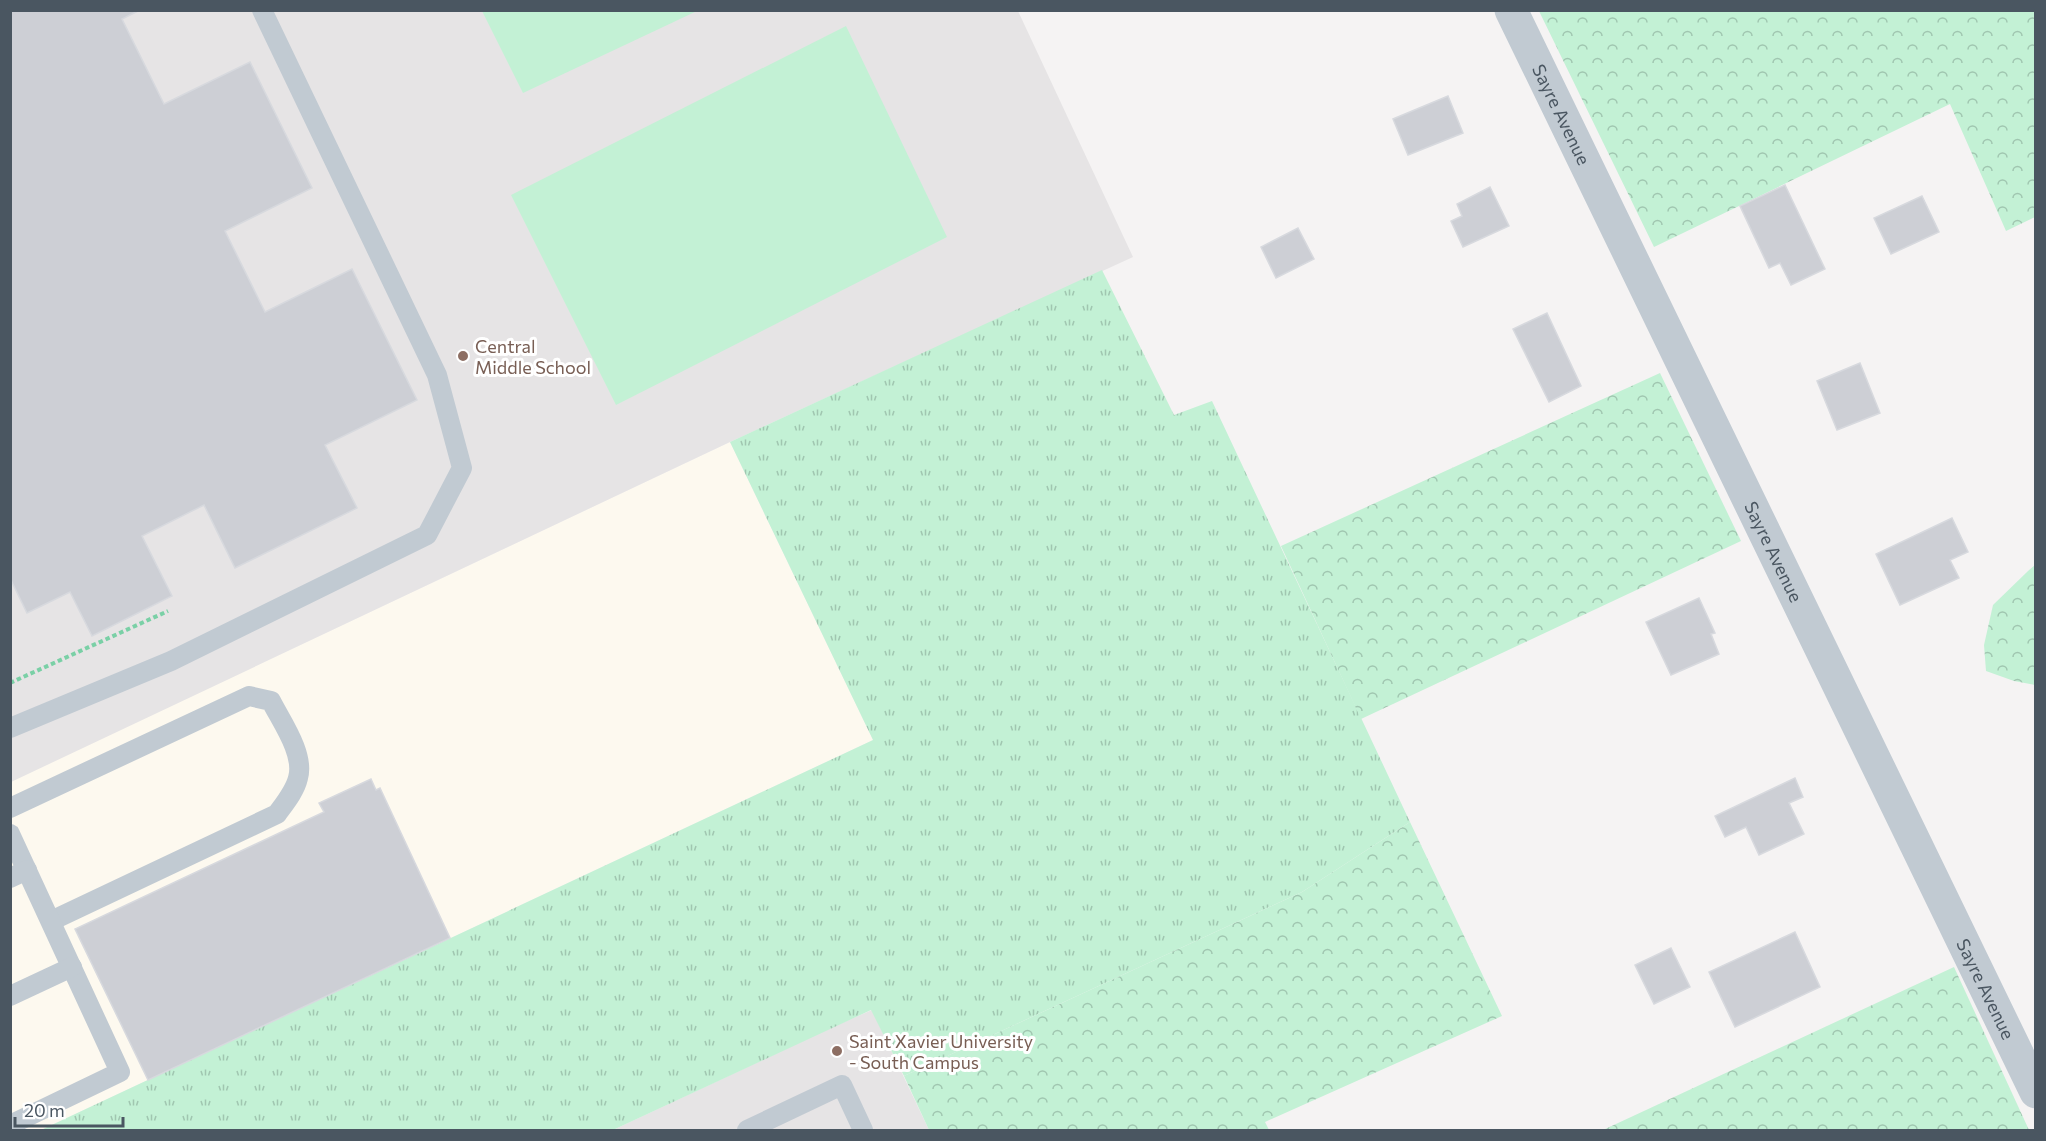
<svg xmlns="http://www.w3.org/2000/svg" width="2046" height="1141" viewBox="0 0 2046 1141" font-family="Commissioner,sans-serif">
<defs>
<pattern id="grass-tufts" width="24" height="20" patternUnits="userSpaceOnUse" patternTransform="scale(1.5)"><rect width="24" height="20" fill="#c3f1d5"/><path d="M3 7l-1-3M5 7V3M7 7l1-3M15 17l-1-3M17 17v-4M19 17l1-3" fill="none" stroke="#a0c6b0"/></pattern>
<pattern id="forest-crowns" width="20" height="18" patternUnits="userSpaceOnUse" patternTransform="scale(1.5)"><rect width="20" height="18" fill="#c3f1d5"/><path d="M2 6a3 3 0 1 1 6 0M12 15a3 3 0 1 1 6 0" fill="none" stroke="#a0c6b0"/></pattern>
</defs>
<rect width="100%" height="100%" fill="#f5f3f3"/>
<!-- commercial -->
<path fill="#fdf9ef" d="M 730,442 L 873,740 L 41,1130 L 11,1130 L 10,782 Z"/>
<!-- education -->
<g fill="#e6e4e5">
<path d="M 10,11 L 1018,11 L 1133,257 L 730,442 L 11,782 Z"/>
<path d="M 872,1010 L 929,1130 L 613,1130 L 837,1025 Z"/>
</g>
<!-- grass -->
<path fill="url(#grass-tufts)" d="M 1102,270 L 1174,415 L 1212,401 L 1410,822 L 1302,892 L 904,1076 L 871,1010 L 613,1130 L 41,1130 L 873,740 L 730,442 Z"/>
<!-- forest -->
<g fill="url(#forest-crowns)">
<path d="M 1539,11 L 2035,11 L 2035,217 L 2006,231 L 1950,104 L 1654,247 Z"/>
<path d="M 1660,373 L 1741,541 L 1361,719 L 1281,546 Z"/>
<path d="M 2035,565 L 2035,685 L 2014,681 L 1986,671 L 1984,645 L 1993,605 L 2028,571 Z"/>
<path d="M 1410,822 L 1502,1016 L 1265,1122 L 1269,1130 L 929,1130 L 904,1076 L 1302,892 Z"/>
<path d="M 1954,967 L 2029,1130 L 1603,1130 Z"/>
</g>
<!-- garden -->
<g fill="#c3f1d5">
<path d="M 482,11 L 697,11 L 523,93 Z"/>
<path d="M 846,26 L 947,237 L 616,405 L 511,195 Z"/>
</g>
<!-- building -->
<g fill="#cdcfd5" stroke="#d7d9de" stroke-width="1.5">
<path d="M 10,10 L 140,10 L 122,19 L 164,104 L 250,62 L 312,188 L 225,231 L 265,312 L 352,269 L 417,400 L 325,445 L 357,508 L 235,568 L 204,505 L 142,536 L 172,596 L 92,636 L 70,592 L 27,613 L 10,578 Z"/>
<path d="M 1448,96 L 1463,133 L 1408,155 L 1393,119 Z"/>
<path d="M 1785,185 L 1825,269 L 1791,285 L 1780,263 L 1769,268 L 1740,206 Z"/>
<path d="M 1490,187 L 1509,226 L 1463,247 L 1451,221 L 1462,216 L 1457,204 Z"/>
<path d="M 1922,196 L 1939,232 L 1891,254 L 1874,218 Z"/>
<path d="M 1298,228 L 1314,259 L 1276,278 L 1261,247 Z"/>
<path d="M 1547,313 L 1581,386 L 1549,402 L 1513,329 Z"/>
<path d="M 1860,363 L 1880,413 L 1837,430 L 1817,381 Z"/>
<path d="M 1952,518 L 1968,552 L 1950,560 L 1959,578 L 1900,605 L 1876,554 Z"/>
<path d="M 1699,598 L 1715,633 L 1711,634 L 1719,654 L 1671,675 L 1646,622 Z"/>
<path d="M 1795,778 L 1803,797 L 1789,803 L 1804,834 L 1759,855 L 1746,827 L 1725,837 L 1715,816 Z"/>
<path d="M 371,779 L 376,790 L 380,788 L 450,938 L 148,1080 L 75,929 L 324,812 L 319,803 Z"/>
<path d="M 1795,932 L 1820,987 L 1735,1027 L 1709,972 Z"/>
<path d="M 1671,948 L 1690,987 L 1654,1004 L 1635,965 Z"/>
</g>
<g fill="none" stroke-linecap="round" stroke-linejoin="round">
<!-- path -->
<path stroke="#7ad0a6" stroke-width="4" stroke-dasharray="4.5 3" stroke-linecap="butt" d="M 10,683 L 168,611"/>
<!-- lane -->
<g stroke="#c1cad2" stroke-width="20">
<path d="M 10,728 L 171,661 L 427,535 L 462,468 L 437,375 L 262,10"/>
<path d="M 10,808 L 249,696 L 271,701 C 281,721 305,754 298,778 C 295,791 285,803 277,814 L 51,921"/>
<path d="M 10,834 L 120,1072 L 10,1125"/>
<path d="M 10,878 L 27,870"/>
<path d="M 10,996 L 72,967"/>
<path d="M 747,1130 L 842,1085 L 863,1130"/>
</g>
<!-- street -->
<path stroke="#c1cad2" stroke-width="33" id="s1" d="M 1511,10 L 2036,1092"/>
</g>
<!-- markers -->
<g fill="#8d6e63" stroke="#fff" stroke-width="2">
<circle cx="463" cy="356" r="6"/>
<circle cx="837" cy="1051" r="6"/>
</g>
<g text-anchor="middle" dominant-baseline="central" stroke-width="6" stroke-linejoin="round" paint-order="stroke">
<!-- street labels -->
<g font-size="18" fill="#4a5661" stroke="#fff">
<text stroke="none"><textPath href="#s1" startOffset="116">Sayre Avenue</textPath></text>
<text stroke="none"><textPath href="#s1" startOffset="602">Sayre Avenue</textPath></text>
<text stroke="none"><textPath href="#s1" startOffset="1088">Sayre Avenue</textPath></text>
</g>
<!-- education labels -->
<g font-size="18" fill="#785e54" stroke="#fff" text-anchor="start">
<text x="475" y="346">Central<tspan x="475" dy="21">Middle School</tspan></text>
<text x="849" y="1041">Saint Xavier University<tspan x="849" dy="21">- South Campus</tspan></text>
</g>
</g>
<!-- border -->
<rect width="2046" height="1141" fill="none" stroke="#4a5661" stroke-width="24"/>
<!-- scale -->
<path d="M15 1117v9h108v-9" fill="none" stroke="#4a5661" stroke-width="3"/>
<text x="24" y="1117" font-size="18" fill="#4a5661" stroke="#ffffff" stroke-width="4.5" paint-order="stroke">20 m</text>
</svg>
